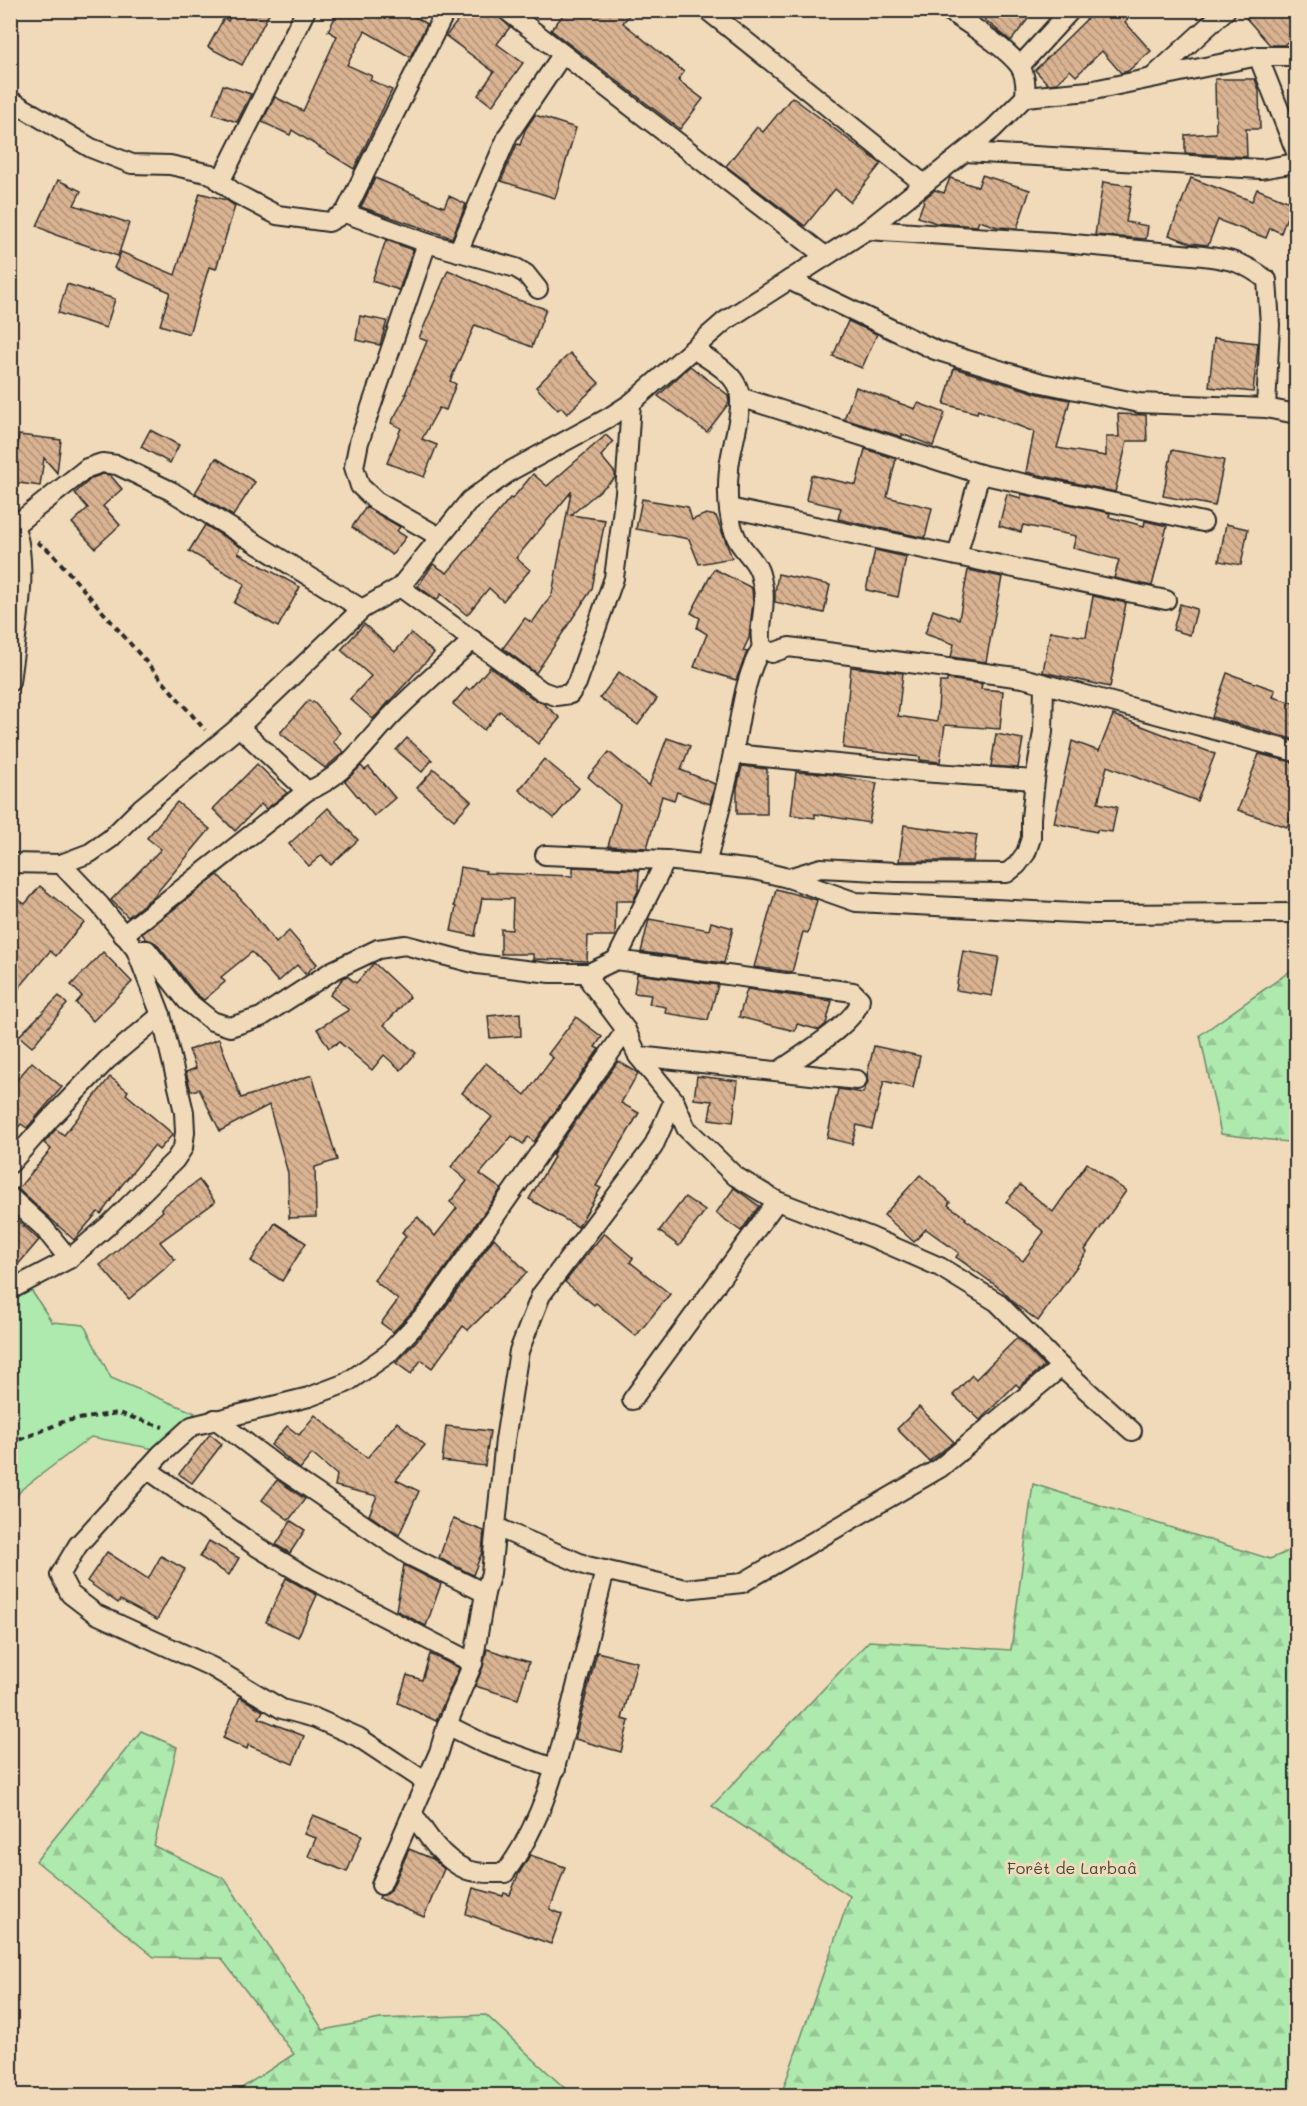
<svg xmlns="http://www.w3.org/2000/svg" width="1307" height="2106" viewBox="0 0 1307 2106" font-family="Mali,sans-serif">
<defs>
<pattern id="forest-firs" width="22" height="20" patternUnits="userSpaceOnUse" patternTransform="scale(1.5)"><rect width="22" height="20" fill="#aee9ad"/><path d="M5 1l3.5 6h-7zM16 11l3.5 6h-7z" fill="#96c895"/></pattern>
<pattern id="building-back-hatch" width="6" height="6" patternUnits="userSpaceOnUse" patternTransform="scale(1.5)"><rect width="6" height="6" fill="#dab392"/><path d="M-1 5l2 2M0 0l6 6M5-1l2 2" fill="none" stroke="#b19277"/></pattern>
</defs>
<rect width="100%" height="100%" fill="#f0dab9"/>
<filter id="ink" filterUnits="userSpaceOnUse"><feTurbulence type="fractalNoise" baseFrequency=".0167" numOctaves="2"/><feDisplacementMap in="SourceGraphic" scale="12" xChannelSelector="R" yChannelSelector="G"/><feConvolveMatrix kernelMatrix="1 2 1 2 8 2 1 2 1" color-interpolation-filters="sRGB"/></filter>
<g filter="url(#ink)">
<!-- green -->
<path fill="#aee9ad" stroke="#6c8a6c" stroke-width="1.5" d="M 31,1290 L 52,1322 L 84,1325 L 111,1378 L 195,1413 L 155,1449 L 91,1437 L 22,1489 L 11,1503 L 11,1302 Z"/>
<!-- forest -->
<g fill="url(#forest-firs)" stroke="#6c8a6c" stroke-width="1.5">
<path d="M 1296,967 L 1296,1143 L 1221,1134 L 1200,1035 Z"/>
<path d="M 1033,1484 L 1270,1559 L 1296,1548 L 1296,2095 L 781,2095 L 850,1896 L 712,1806 L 869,1641 L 1011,1650 Z"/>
<path d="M 141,1731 L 177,1747 L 154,1846 L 225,1879 L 323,2030 L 380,2019 L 486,2015 L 572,2095 L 231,2095 L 294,2054 L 221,1958 L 154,1957 L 36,1861 Z"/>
</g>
<!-- building -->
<g fill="url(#building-back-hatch)" stroke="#2b2b2b" stroke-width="1.5">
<path d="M 233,10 L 271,10 L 242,65 L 208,47 L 224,18 L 228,21 Z"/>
<path d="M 339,10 L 404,10 L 427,24 L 410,57 L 365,31 L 347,65 L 372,76 L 370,80 L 392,90 L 354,169 L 292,130 L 290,135 L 262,122 L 275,97 L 303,111 L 337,36 L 328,31 Z"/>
<path d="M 466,10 L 491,10 L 496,14 L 510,27 L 497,44 L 523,63 L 492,106 L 478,95 L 494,72 L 446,36 Z"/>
<path d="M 567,10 L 633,10 L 623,23 L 684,72 L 678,80 L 703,99 L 680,129 L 551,30 Z"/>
<path d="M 973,10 L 1035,10 L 1011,41 Z"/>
<path d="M 1096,10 L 1136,10 L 1125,22 L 1151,51 L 1128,71 L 1121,73 L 1102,51 L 1076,76 L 1070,70 L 1057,83 L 1048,84 L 1035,70 Z"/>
<path d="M 1255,10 L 1296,10 L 1296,34 L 1284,45 L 1270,45 L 1246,18 Z"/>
<path d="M 1215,79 L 1255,79 L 1259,90 L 1260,129 L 1246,129 L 1247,157 L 1185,153 L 1185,135 L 1216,133 Z"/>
<path d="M 223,85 L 251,94 L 237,122 L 213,114 Z"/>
<path d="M 792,97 L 881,164 L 850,202 L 835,189 L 805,226 L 726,166 L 757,127 L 763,132 Z"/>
<path d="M 535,115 L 576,128 L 555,198 L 501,181 L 517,144 L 520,145 L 525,130 Z"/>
<path d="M 982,175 L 1030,190 L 1017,228 L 998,227 L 979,221 L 977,226 L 936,223 L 918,217 L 925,198 L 935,190 L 944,193 L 950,178 L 978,187 Z"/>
<path d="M 375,178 L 444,207 L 449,196 L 466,204 L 452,238 L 361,207 Z"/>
<path d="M 1191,178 L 1252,201 L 1257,189 L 1292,203 L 1281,233 L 1270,228 L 1266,238 L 1218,220 L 1208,245 L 1190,243 L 1169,235 Z"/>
<path d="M 58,180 L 81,191 L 74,205 L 129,223 L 118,256 L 56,235 L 37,226 Z"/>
<path d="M 1103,182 L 1132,186 L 1126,222 L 1148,226 L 1146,239 L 1095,235 Z"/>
<path d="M 200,193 L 226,200 L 235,206 L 216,269 L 209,267 L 189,334 L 160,325 L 170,292 L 114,268 L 121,252 L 175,275 Z"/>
<path d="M 386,240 L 413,250 L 399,290 L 372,281 Z"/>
<path d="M 448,270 L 509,297 L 546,309 L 532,347 L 475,325 L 450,381 L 456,384 L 446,410 L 439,408 L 422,439 L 437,445 L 424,477 L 387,463 L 401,428 L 391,423 L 407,394 L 405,394 L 427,341 L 419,338 Z"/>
<path d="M 67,284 L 115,299 L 106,328 L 58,313 Z"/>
<path d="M 360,316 L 387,321 L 380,345 L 356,340 Z"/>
<path d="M 848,321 L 877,334 L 862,368 L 833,356 Z"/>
<path d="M 1214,338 L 1258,343 L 1253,392 L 1209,387 Z"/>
<path d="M 570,353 L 599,383 L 567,414 L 561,407 L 558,410 L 536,387 Z"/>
<path d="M 690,366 L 728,395 L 729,403 L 707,432 L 658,396 Z"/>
<path d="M 954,368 L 1039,394 L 1070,400 L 1057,448 L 1106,456 L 1106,437 L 1119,437 L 1118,414 L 1146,415 L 1147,441 L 1127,441 L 1115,492 L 1026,472 L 1034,432 L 978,410 L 977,413 L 944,404 Z"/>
<path d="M 856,387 L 915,409 L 918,403 L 945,413 L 933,446 L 902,434 L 902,437 L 844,419 Z"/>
<path d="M 150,430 L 179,445 L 170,463 L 141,447 Z"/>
<path d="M 19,435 L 61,440 L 57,473 L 44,458 L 40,486 L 12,482 Z"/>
<path d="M 606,435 L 613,442 L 601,456 L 615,473 L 615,478 L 571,515 L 605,520 L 592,589 L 536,673 L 503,648 L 525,618 L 532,623 L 552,594 L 571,492 L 516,558 L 530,570 L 503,601 L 489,588 L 467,615 L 441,594 L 437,600 L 418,586 L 433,564 L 447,573 L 510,498 L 512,499 L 533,474 L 547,486 Z"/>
<path d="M 865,449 L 896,459 L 887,497 L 932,508 L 925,538 L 838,519 L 841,508 L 806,500 L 811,475 L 856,485 Z"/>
<path d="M 1172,450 L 1224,460 L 1215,506 L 1163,496 Z"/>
<path d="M 216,458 L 255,482 L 233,516 L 195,493 Z"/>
<path d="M 103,474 L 110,475 L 122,489 L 103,506 L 120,525 L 95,548 L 72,523 L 88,508 L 75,493 L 92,478 Z"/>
<path d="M 1007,494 L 1021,498 L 1021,494 L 1110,513 L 1109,517 L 1144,526 L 1145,521 L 1167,526 L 1152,586 L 1114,578 L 1119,560 L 1073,548 L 1076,536 L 1023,525 L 1021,532 L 999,526 Z"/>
<path d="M 642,499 L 688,507 L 692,520 L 706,514 L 716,516 L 732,558 L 699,564 L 689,539 L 636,529 Z"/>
<path d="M 366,507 L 400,527 L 397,531 L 406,537 L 392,555 L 352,527 Z"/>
<path d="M 1226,524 L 1248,529 L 1241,565 L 1219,561 Z"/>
<path d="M 205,525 L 241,547 L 238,553 L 300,587 L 278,627 L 234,603 L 245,584 L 189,551 Z"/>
<path d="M 875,550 L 906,557 L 898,597 L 866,590 Z"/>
<path d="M 714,569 L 752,588 L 753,602 L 749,638 L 743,651 L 747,652 L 736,680 L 694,667 L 707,634 L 697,628 L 700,618 L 691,613 Z"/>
<path d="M 968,570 L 1002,577 L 986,662 L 951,657 L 954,644 L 925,634 L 933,610 L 959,619 Z"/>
<path d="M 778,574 L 830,585 L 824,613 L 775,602 L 775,592 Z"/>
<path d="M 1093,596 L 1126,603 L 1110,687 L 1043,672 L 1050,631 L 1086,637 Z"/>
<path d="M 1180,604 L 1197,609 L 1190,635 L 1173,630 Z"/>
<path d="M 364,624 L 395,652 L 411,633 L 434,653 L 373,719 L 350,699 L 371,676 L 341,650 Z"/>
<path d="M 490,667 L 535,700 L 543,703 L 560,718 L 538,744 L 500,711 L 484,730 L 453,704 L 467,688 L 470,690 Z"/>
<path d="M 851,667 L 903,673 L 898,716 L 937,722 L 940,682 L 947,682 L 947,679 L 982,684 L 981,689 L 1003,691 L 1000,729 L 945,725 L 940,762 L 920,760 L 920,757 L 843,748 Z"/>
<path d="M 619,672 L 657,699 L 638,725 L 600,698 Z"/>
<path d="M 1227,673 L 1275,690 L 1273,697 L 1296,704 L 1296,740 L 1212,717 Z"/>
<path d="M 309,700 L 312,703 L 313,701 L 340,733 L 333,742 L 344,752 L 325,768 L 280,733 Z"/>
<path d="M 1113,715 L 1215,754 L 1197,801 L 1107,766 L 1098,803 L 1117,807 L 1112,832 L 1097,830 L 1097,832 L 1054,823 L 1072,741 L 1099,751 Z"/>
<path d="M 996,734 L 1023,739 L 1018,768 L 991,766 Z"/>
<path d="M 407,738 L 432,760 L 422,772 L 396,750 Z"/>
<path d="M 667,738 L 690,746 L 681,770 L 715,784 L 710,804 L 677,792 L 674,800 L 662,796 L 647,848 L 608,846 L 620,805 L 588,777 L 609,752 L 649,786 Z"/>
<path d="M 1259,754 L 1296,763 L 1296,803 L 1287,827 L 1238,810 Z"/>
<path d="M 544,759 L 579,788 L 554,818 L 519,790 Z"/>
<path d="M 257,764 L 287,793 L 266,809 L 261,804 L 235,831 L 213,809 Z"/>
<path d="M 361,766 L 365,770 L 369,767 L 395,798 L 374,816 L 345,781 Z"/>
<path d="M 742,766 L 767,769 L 767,814 L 737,814 L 737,788 Z"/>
<path d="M 434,769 L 471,801 L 454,820 L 417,788 Z"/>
<path d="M 796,772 L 829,774 L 877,783 L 869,823 L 815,814 L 815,818 L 791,815 Z"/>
<path d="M 177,802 L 210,829 L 154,896 L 128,917 L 111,900 L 161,849 L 147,838 Z"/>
<path d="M 328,808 L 358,840 L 331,865 L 322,855 L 309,866 L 289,844 Z"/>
<path d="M 904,825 L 977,835 L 973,861 L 899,861 Z"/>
<path d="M 460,867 L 486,871 L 485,873 L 573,876 L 573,867 L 639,870 L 638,891 L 633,901 L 616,901 L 615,936 L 588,936 L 587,961 L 533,959 L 533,954 L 501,954 L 501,929 L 512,930 L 513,899 L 482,898 L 475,936 L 451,931 L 456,907 L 454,906 Z"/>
<path d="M 218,875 L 249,908 L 276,943 L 289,931 L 317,964 L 305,974 L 297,965 L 278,982 L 252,952 L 221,977 L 225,982 L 204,1000 L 195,993 L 156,943 L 146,939 L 142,934 Z"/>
<path d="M 40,886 L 84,922 L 56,956 L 50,951 L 10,999 L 10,894 L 25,904 Z"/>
<path d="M 776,889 L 817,900 L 808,933 L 803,932 L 792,972 L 754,967 Z"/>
<path d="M 649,919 L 709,930 L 711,922 L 733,928 L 724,963 L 641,952 Z"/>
<path d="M 963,951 L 999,957 L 992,996 L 956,990 Z"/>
<path d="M 103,952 L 132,982 L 93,1021 L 76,1003 L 82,996 L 71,985 Z"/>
<path d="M 374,963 L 410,997 L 384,1025 L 416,1053 L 401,1070 L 384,1055 L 372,1070 L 339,1042 L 329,1048 L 317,1029 L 349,1010 L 330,995 L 343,978 L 347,976 L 356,983 Z"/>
<path d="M 637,974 L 718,985 L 708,1020 L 665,1013 L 666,1007 L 649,1004 L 651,995 L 634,993 Z"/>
<path d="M 747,989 L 832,1001 L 826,1024 L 819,1030 L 797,1024 L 795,1031 L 739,1017 Z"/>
<path d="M 59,996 L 67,1004 L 32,1047 L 19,1036 Z"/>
<path d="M 520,1013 L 521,1036 L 490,1038 L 488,1016 Z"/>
<path d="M 576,1017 L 602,1037 L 595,1047 L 599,1049 L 534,1142 L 528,1137 L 523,1144 L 512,1136 L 480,1174 L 501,1189 L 421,1302 L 393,1332 L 381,1323 L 398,1300 L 374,1280 L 406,1236 L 402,1232 L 418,1217 L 435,1236 L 457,1208 L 450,1202 L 467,1181 L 451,1167 L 492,1117 L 462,1093 L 486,1063 L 525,1095 L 553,1058 L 548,1054 Z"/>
<path d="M 219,1039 L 241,1098 L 312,1075 L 337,1160 L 315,1167 L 316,1217 L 289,1218 L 288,1173 L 269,1105 L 220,1131 L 199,1089 L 191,1091 L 186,1072 L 196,1068 L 189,1050 Z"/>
<path d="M 874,1046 L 920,1056 L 913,1088 L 884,1081 L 872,1129 L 857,1125 L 852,1144 L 827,1138 L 838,1089 L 863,1093 L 868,1082 L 867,1075 Z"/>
<path d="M 618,1061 L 638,1073 L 621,1103 L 639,1113 L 596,1186 L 601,1188 L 578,1227 L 529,1199 L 554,1157 L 552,1155 Z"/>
<path d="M 32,1062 L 62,1087 L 27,1128 L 21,1124 L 10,1137 L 10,1088 Z"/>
<path d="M 697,1076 L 738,1081 L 733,1122 L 709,1119 L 712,1101 L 694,1099 Z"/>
<path d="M 110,1077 L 128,1091 L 126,1094 L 173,1134 L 159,1150 L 154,1146 L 121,1186 L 101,1214 L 98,1212 L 74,1240 L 18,1189 L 51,1149 L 44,1143 L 56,1129 L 64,1135 Z"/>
<path d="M 1087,1163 L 1126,1191 L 1085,1250 L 1087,1252 L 1038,1321 L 1015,1304 L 1002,1290 L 956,1257 L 959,1253 L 926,1229 L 914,1242 L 884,1215 L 920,1175 L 950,1202 L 948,1205 L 966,1218 L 965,1219 L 1023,1261 L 1044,1232 L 1006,1202 L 1020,1185 L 1053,1212 Z"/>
<path d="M 199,1180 L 215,1202 L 160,1242 L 175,1260 L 129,1299 L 100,1265 L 163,1211 L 161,1208 Z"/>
<path d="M 734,1188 L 759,1206 L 741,1231 L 716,1213 Z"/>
<path d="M 685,1197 L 705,1211 L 679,1246 L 659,1231 Z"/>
<path d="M 10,1213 L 39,1240 L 10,1274 Z"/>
<path d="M 275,1223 L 306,1243 L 282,1281 L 251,1261 Z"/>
<path d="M 604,1233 L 633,1258 L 630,1262 L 670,1294 L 636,1336 L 596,1303 L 594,1305 L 565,1282 Z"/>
<path d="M 494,1238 L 527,1272 L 468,1330 L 463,1326 L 432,1368 L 421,1360 L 411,1374 L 396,1363 L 439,1316 Z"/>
<path d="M 1017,1338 L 1044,1366 L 1019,1387 L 1016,1384 L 980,1420 L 953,1395 L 972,1375 L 976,1379 Z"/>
<path d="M 919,1407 L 954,1442 L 929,1461 L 897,1429 Z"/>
<path d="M 315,1415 L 367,1458 L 397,1422 L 425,1445 L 396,1480 L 419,1491 L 399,1535 L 369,1515 L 377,1496 L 335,1486 L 337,1475 L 312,1454 L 300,1469 L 271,1445 L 287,1426 L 299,1435 Z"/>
<path d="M 446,1426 L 490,1431 L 485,1466 L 442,1461 Z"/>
<path d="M 210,1434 L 222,1444 L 192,1483 L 179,1474 Z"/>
<path d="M 277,1480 L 305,1499 L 289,1520 L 262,1500 Z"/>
<path d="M 453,1519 L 484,1531 L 482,1552 L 473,1575 L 439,1558 Z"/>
<path d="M 291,1521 L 305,1530 L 290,1553 L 276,1545 Z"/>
<path d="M 209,1541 L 239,1558 L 229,1575 L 200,1557 Z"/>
<path d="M 107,1552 L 148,1579 L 161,1556 L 185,1569 L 157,1620 L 120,1600 L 118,1603 L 87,1581 Z"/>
<path d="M 404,1565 L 441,1584 L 426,1626 L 396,1610 Z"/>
<path d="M 286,1578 L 317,1595 L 298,1637 L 266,1622 Z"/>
<path d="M 487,1649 L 529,1662 L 518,1699 L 475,1686 L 483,1667 Z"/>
<path d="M 597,1652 L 637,1662 L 622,1719 L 629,1721 L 621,1752 L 575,1739 Z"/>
<path d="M 430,1654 L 459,1668 L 436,1721 L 398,1703 L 407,1675 L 422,1680 Z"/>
<path d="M 240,1697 L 263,1711 L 259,1718 L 304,1736 L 293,1764 L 248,1745 L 247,1749 L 223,1738 Z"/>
<path d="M 313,1815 L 362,1835 L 347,1872 L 308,1856 L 316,1838 L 304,1834 Z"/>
<path d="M 409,1849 L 433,1859 L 444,1869 L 424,1917 L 379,1898 L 380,1896 L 387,1894 L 391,1890 Z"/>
<path d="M 530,1855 L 565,1867 L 550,1909 L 562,1914 L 551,1944 L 466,1914 L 473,1888 L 503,1896 L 504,1893 L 510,1895 L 518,1875 Z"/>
</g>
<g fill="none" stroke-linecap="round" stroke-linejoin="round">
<defs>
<g id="minor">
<path d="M 506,10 L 825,256"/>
<path d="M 707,10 L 924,184"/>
<path d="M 1258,56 L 1296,152"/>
<path d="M 1020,66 L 1071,10"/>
<path d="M 1155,75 L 1226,10"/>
<path d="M 1025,97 L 1089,91 L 1258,56 L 1296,56"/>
<path d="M 10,100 L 91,148 L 132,164 L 170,165 L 211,174 L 235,193 L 277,215 L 329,222 L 345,213 L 427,243 L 516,268 L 526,274 L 538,289"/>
<path d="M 965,152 L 1261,169 L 1296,163"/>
<path d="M 220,182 L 306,10"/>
<path d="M 345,213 L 446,10"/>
<path d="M 867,230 L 1052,242 L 1203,256 C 1231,259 1245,263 1267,280 L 1270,325 L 1266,408"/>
<path d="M 427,243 L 359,442 L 354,467 L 360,486 L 376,501 L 440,537"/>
<path d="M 458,252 L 508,135 L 562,55"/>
<path d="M 789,280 L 935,350 L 1042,383 L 1139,403 L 1266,408 L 1296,414"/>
<path d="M 694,349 C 707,359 728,369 736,384 C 748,403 730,447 729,469 C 727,490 727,517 736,537 C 741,549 754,558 759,571 C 761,576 762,583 763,588 C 767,608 757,627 762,647 L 772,653 L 789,647 L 1023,678 L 1296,752"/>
<path d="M 740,397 L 980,474 L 1203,522"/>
<path d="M 729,508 L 1166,600"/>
<path d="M 10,517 C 33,556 15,637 10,682"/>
<path d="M 15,525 L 87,468 L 102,463 L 117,465 L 171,491 L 362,609"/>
<path d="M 957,556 L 980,474"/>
<path d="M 400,587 L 542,691 L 556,696 L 570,694 L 577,683 L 614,578 L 625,493 L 631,403"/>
<path d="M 239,727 L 307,791 C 345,777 367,740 395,712 C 420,687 447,664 473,640"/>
<path d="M 733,754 L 921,772 L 1035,780 L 1043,732 L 1044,684"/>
<path d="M 545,855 L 666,860 L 755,870 L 788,878 L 856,902 L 1095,914 L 1296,913"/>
<path d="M 10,863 L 61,864 L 90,853 L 110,839 L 141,808 L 239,727 L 362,609 L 400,587 L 470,500 L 512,470 L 608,418 L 631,403 L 725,321 L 867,230 L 993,129 L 1025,97 C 1026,86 1026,75 1019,65 C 1003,45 969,25 948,10"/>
<path d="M 706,865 C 715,828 726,790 733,753 C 741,717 743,679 762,647"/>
<path d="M 788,878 L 821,868 L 896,872 L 1007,873 L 1017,865 L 1026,853 L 1031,838 L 1031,818 L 1035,780"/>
<path d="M 123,935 L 307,791"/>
<path d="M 136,950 L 147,950 L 187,1001 L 212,1021 L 230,1027 L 261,1017 L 332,971 L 378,949 L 405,945 L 477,964 L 550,973 L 589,973 L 591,983 L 626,1030 L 638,1056 L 674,1100 L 686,1128 L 735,1176 L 777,1201 L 871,1237 L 940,1267 L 997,1302 L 1061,1367 L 1132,1431"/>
<path d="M 616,960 L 853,992 L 860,999 C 860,1021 798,1057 779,1071"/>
<path d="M 589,973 L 616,960 L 666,860"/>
<path d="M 638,1056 L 857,1080"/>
<path d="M 10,1164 L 50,1119 L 107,1060 L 161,1015"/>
<path d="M 10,1197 L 43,1227 L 69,1259"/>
<path d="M 10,1290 L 69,1259 L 110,1224 L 175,1160 L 183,1148 L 185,1132 L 184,1112 L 161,1015 L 136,950 L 100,905 L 61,864"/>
<path d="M 632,1400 L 777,1201"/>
<path d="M 215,1419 L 281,1469 L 410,1556 L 485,1593"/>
<path d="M 147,1469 L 254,1545 L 309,1578 L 473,1663"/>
<path d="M 496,1527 L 587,1566 L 685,1589 L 742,1583 L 940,1468 L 1061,1367"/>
<path d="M 447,1725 L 485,1744 L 556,1769"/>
<path d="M 426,1782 L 358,1737 L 315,1718 L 282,1709 L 212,1667 L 96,1614 L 70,1594 L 60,1575 L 78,1545 L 161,1454 L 192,1426 L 309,1397 L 346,1383 L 388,1354 L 430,1309 L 626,1030"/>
<path d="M 412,1812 C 426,1835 442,1859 467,1870 C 478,1874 494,1873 505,1873 C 544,1821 559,1757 574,1695 C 585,1653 595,1611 605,1570"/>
<path d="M 381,1885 L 439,1752 L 447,1725 L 473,1663 L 485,1593 L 491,1573 L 505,1440 L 519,1351 L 541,1295 L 653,1147 L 674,1100"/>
</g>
</defs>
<!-- minor casing -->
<use href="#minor" stroke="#2b2b2b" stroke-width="22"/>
<!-- path -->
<g stroke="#2b2b2b" stroke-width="4" stroke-dasharray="6 4.5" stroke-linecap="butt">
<path d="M 37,542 L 51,552 L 205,730"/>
<path d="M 10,1444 L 65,1421 L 118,1413 L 163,1427"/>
</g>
<!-- minor -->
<use href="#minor" stroke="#f0dab9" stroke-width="18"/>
</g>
</g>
<g text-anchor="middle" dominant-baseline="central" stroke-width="6" stroke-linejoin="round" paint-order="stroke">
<!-- park labels -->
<g font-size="16" fill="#3f483e" stroke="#f0dab9">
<text x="1072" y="1867">Forêt de Larbaâ</text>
</g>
</g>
<!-- margin -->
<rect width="1307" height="2106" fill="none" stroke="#f0dab9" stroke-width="36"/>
<rect x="18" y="18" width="1271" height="2070" fill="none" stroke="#2b2b2b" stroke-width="2" filter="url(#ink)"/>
</svg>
